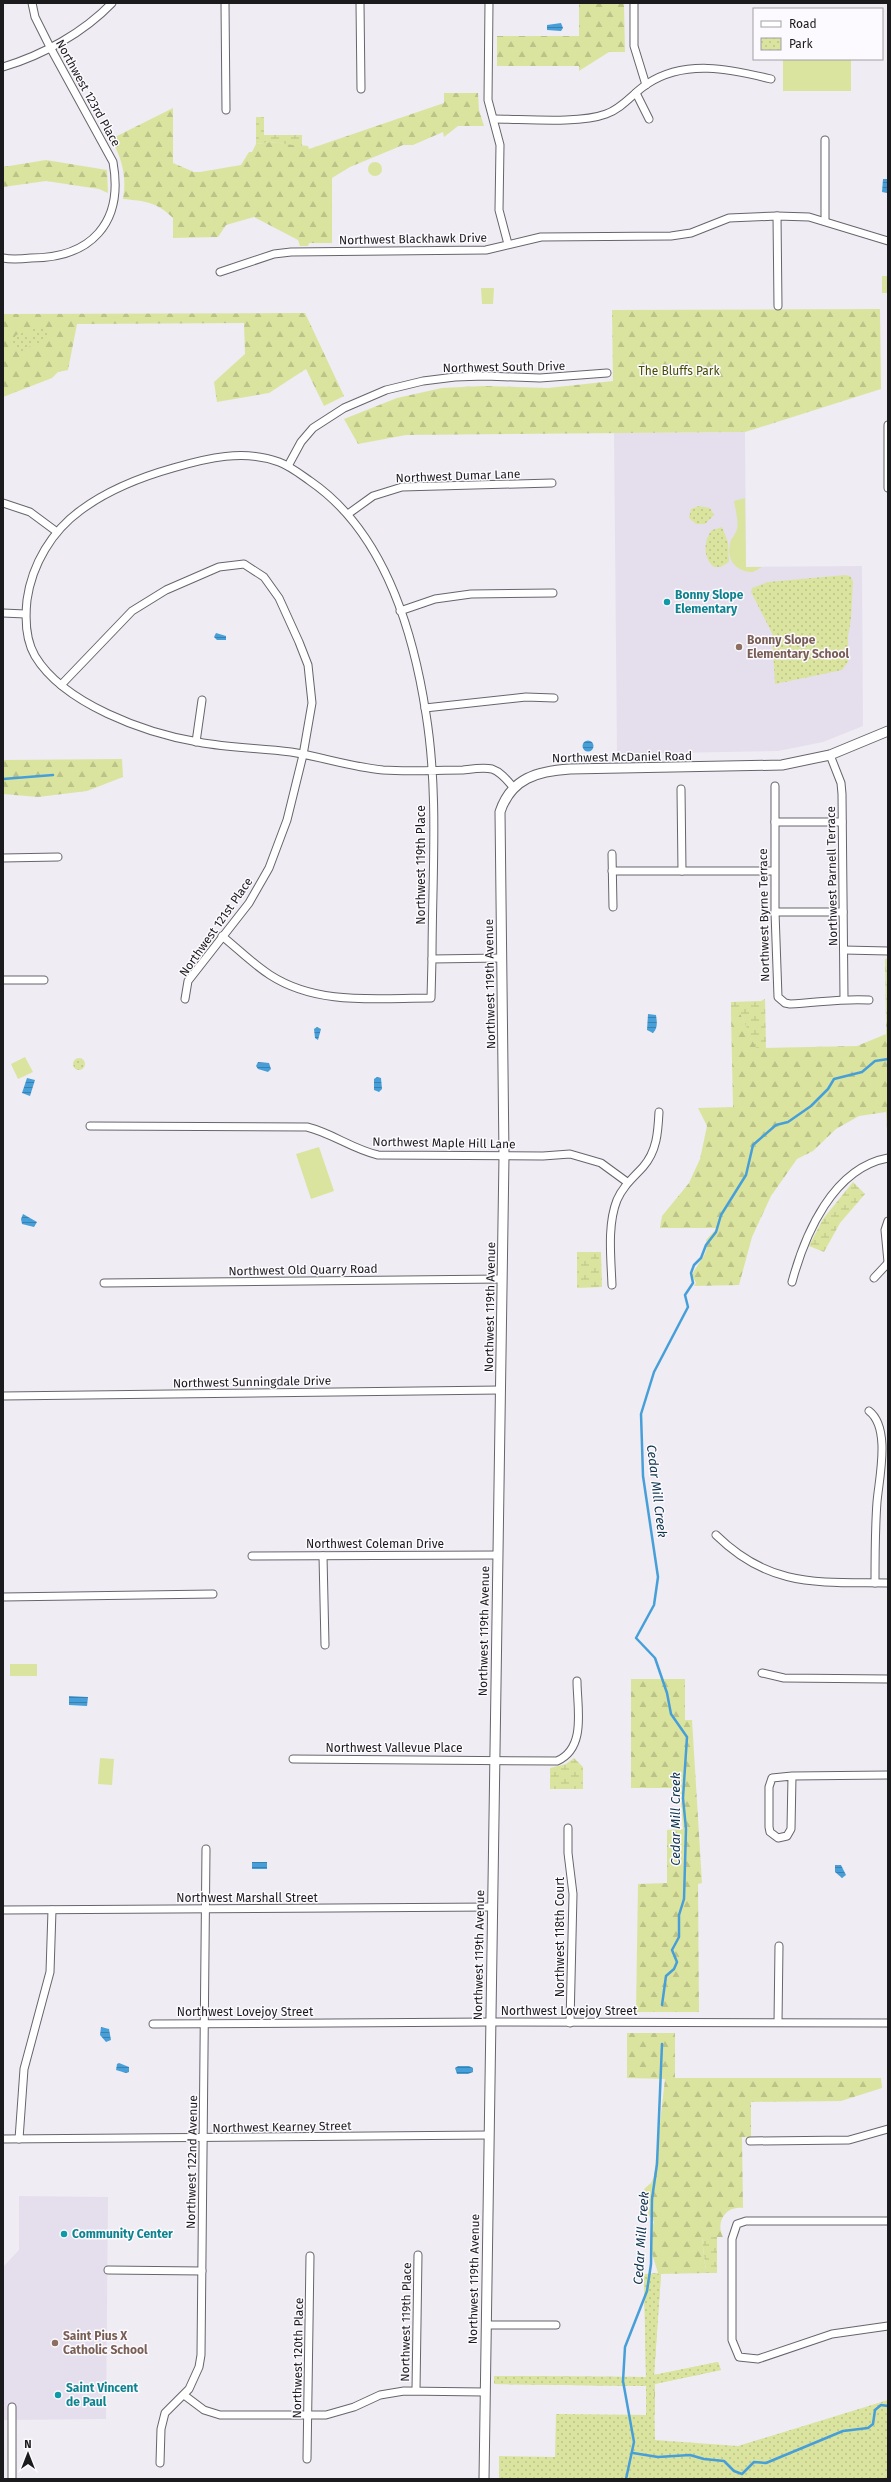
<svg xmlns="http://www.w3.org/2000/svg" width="891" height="2482" viewBox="0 0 891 2482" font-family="'Fira Sans',sans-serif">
<defs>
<pattern id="forest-firs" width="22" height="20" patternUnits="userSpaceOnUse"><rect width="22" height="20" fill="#dbe49f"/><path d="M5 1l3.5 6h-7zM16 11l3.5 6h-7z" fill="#bbc388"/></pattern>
<pattern id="wetland-marsh" width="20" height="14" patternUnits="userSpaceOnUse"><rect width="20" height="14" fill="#dbe49f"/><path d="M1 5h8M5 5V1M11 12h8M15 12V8" fill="none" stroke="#bbc388"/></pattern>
<pattern id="park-dots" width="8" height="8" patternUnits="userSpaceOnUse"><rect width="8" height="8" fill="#dbe49f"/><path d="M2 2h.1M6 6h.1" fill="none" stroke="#bbc388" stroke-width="1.8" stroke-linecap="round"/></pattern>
<pattern id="water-rules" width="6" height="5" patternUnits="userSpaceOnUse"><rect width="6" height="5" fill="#469fd9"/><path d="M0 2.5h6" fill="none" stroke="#3a81af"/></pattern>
</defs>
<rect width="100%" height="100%" fill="#efecf3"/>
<!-- built -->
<g fill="#e5dfed">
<path d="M 745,432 L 746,567 L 862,566 L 863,726 L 823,742 L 778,751 L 617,754 L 614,433 Z"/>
<path d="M 19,2196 L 108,2197 L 106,2419 L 4,2420 L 3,2433 L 3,2267 L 19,2250 Z"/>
</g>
<!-- green -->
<g fill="#dbe49f">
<rect x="783" y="59" width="68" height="32"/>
<circle cx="375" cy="169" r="7"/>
<rect x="882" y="276" width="6" height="17"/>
<path d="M 481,288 L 494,288 L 493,304 L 482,304 Z"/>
<path d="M 745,498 L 746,567 L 762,567 L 753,572 C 736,572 726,560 730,543 C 731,538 736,534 737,529 C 739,520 735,510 734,501 Z"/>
<path d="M 25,1057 L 33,1072 L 18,1079 L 11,1064 Z"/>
<path d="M 319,1147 L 334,1191 L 311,1199 L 296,1154 Z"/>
<rect x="10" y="1664" width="27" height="12"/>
<path d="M 100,1758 L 114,1759 L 112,1785 L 98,1784 Z"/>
</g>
<!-- forest -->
<g fill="url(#forest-firs)">
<path d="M 579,3 L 624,3 L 625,52 L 609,52 L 579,71 L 579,66 L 497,66 L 497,36 L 579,36 Z"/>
<path d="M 444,93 L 478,93 L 479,110 L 484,126 L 458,126 L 444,137 L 443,132 L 413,145 L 403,145 L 350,167 L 332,178 L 332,243 L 309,243 L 308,246 L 300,246 L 298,240 L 254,217 L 226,225 L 218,237 L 173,238 L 173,218 C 157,202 145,201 123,199 C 127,177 122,158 111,139 L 173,108 L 173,163 L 194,172 L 200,172 L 241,165 L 249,152 L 252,152 L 256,144 L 270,142 L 308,146 L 309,149 L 444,103 Z"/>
<path d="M 46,160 L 107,170 L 108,193 L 99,189 L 46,181 L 3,187 L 3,167 Z"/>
<path d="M 880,309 L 881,389 L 745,432 L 406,435 L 358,444 L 344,419 L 397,398 L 442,388 L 483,386 L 548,388 L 613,381 L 612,310 Z"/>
<path d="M 305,313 L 344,396 L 324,406 L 306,369 L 269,393 L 217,402 L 214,382 L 245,354 L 244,323 L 77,324 L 68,370 L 58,372 L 52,378 L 3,397 L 3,314 Z"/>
<path d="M 122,759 L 123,777 L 87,791 L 38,797 L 3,794 L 3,760 Z"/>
<path d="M 731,1013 L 740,1013 L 757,1048 L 857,1046 L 886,1034 L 886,1021 L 888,1019 L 888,1147 L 886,1112 L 859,1116 L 836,1129 L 813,1151 L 797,1159 L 771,1196 L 752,1237 L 739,1285 L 694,1286 L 696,1283 L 692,1275 C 697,1263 710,1254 706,1240 L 717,1228 L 660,1228 L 662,1216 L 689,1183 L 700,1159 L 707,1126 L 698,1108 L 733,1107 Z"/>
<path d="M 631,1679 L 685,1679 L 685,1720 L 692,1720 L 702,1883 L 698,1884 L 699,2012 L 636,2012 L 638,1884 L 667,1883 L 667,1830 L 683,1829 L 680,1788 L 631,1788 Z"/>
<path d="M 627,2033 L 675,2033 L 675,2078 L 881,2078 L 882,2088 L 841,2101 L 751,2102 L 751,2137 L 742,2137 L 743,2208 C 726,2205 715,2222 723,2237 L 702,2237 L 706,2273 L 661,2274 L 654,2375 L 718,2362 L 721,2370 L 655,2384 L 655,2415 L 646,2386 L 494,2384 L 494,2376 L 646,2377 L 644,2274 L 658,2273 C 653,2256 646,2239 654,2222 L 648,2214 L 650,2206 L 644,2189 L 651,2183 L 654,2176 L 665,2079 L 627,2078 Z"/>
</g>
<!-- wetland -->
<g fill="url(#wetland-marsh)">
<path d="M 256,117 L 264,117 L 264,135 L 302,135 L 302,146 L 270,142 L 256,144 Z"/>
<path d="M 888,958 L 888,1019 L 886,1021 L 885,959 Z"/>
<path d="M 765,999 L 766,1048 L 756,1048 L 740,1013 L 731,1013 L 731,1002 L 761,1001 Z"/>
<path d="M 853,1182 L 865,1194 L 840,1223 L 824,1252 L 809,1246 L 823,1219 Z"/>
<path d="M 577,1252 L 601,1252 L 602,1287 L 577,1288 Z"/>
<path d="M 574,1758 L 583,1767 L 583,1789 L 550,1789 L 550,1768 L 566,1764 Z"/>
<path d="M 702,2237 L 717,2237 L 717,2273 L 706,2273 Z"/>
</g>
<!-- park -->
<g fill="url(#park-dots)">
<circle cx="39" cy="335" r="8"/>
<circle cx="22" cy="342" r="9"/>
<path d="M 699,506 L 710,508 L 714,515 L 705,524 L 696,524 L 689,518 L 691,509 Z"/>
<path d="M 722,527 L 728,542 L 729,562 L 721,567 L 714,567 C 703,559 703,540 712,530 Z"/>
<path d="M 845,575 L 850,576 L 853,581 L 851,619 L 848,636 L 848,662 L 842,670 L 775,684 L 772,633 L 751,592 L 752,588 L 768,582 Z"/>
<circle cx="79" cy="1064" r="6"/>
<path d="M 644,2274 L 661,2274 L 654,2375 L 718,2362 L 721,2370 L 654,2384 L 655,2440 L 738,2446 L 888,2400 L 888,2479 L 499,2479 L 499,2456 L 555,2457 L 556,2414 L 646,2415 L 646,2386 L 494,2384 L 494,2376 L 646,2377 Z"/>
</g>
<!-- water -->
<g fill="url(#water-rules)">
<path d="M 561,23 L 563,28 L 561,31 L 547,30 L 547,25 Z"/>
<path d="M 883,179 L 888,179 L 888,193 L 882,192 Z"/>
<path d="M 216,633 L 226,636 L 226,640 L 217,640 L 214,637 Z"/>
<circle cx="588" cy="746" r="5.5"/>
<path d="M 648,1014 L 656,1015 C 657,1022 658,1028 653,1033 L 647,1030 Z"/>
<path d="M 317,1027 L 321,1029 L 318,1040 L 315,1038 L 314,1029 Z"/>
<path d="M 258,1062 L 269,1063 L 271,1069 L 268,1072 L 258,1069 L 256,1066 Z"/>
<path d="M 377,1077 L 381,1078 L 382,1089 L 379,1092 L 374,1090 L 374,1079 Z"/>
<path d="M 27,1078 L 35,1080 L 30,1096 L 22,1093 Z"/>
<path d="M 23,1214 L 37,1222 L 34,1227 L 22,1224 L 21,1219 Z"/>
<path d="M 69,1696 L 88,1697 L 87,1706 L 69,1705 Z"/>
<rect x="252" y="1862" width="15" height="7"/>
<path d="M 835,1865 L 841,1865 L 846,1875 L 842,1878 L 835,1872 Z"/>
<path d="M 101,2027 L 109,2029 L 111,2040 L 106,2042 L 100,2035 Z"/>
<path d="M 119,2063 L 129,2067 L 129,2072 L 126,2073 L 116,2070 L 117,2064 Z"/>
<path d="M 458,2066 L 469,2066 L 473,2068 L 473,2072 L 468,2074 L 457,2074 L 455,2068 Z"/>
</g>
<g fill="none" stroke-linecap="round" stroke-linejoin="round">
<!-- stream -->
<g stroke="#469fd9" stroke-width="2.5">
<path d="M 3,779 L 53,775"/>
<path d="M 662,2005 L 666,1976 L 674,1969 L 677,1962 L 672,1950 L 679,1937 L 679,1915 L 684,1899 L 686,1829 L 683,1798 L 687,1737 L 671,1714 L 667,1693 L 655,1658 L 636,1638 L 654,1605 L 658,1577 L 643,1476 L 641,1414 L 654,1372 L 688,1307 L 685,1295 L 693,1283 L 691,1273 L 694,1265 L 701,1258 L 706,1245 L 716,1232 L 721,1215 L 746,1175 L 753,1145 L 776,1125 L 788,1122 L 811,1106 L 828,1089 L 834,1079 L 862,1072 L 875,1061 L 888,1059"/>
<path d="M 633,2453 L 658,2457 L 690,2455 L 704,2459 L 724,2461 L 734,2471 L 742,2474 L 754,2462 L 766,2463 L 843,2431 L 868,2428 L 873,2424 L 875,2410 L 881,2405 L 888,2406"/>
<path d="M 626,2479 L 634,2442 L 623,2381 L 625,2347 L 647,2291 L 651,2264 L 652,2199 L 657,2164 L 662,2044"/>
</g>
<defs>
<g id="minor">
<path d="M 225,3 L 226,110"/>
<path d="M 360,3 L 361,89"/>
<path d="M 489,3 L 488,100 L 500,145 L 499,210 L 508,244"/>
<path d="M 634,3 L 634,46 L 646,85"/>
<path d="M 3,67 C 43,55 83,33 112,3"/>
<path d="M 636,93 L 649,119"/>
<path d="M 494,119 C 525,119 579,124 606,114 C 623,108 633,93 647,84 C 685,59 730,69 771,79"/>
<path d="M 777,216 L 778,306"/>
<path d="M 825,221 L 825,140"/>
<path d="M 3,258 C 12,260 22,259 31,258 C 91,258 124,223 113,162 L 50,47 L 35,17 L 32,3"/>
<path d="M 220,272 L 274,254 L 291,252 L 486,250 L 541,237 L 671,236 L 691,233 L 729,218 L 777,216 L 809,217 L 888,241"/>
<path d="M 888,425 L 888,488"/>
<path d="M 288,466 L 301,442 L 313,428 L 344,408 L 386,390 L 423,381 L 455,377 L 485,376 L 540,378 L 607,373"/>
<path d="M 3,503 L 30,512 L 57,532"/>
<path d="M 348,514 L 373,496 L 402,487 L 552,483"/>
<path d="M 400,611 L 435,599 L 471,594 L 553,593"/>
<path d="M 3,613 L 25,614"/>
<path d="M 61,685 L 132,611 L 166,590 L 219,567 L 244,564 L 264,577 L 279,598 L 299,642 L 308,665 L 312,703 L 303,755 L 287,820 L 269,868 L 249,903 L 188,981 L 185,999"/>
<path d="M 425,708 L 526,697 L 554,698"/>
<path d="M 196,742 L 202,700"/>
<path d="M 830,755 L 841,783 L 842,794 L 844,998"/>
<path d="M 775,786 L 775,912 L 778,997 L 785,1003 L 790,1004 C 817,1003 842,998 869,1000"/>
<path d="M 681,789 L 682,871"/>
<path d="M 775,822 L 842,822"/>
<path d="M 612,854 L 613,907"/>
<path d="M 3,858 L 58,857"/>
<path d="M 612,871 L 774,871"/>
<path d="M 775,912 L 843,912"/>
<path d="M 222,936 C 238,949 253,964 270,975 C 318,1006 377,998 431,998 L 432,959 L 502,958"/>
<path d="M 844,950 L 888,951"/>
<path d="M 432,959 C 432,878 439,794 426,714 C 413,629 383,531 310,481 C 300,474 290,466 279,462 C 244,449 207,458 173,468 C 141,477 108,490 81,510 C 52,531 32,564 27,600 C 25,619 25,639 35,656 C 64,704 145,733 198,742 C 229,748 260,748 291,752 C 322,757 352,767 383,770 C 410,772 436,770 463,770 C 472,769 483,767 492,769 C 501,772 507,780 513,787"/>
<path d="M 3,980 L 44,980"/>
<path d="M 90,1126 L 307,1127 C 332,1133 352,1149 378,1155 L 543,1156 L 570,1154 L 601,1163 L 627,1182"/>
<path d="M 888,1221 L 885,1230 L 888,1262"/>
<path d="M 874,1278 L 888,1263"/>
<path d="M 792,1282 C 805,1234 833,1168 888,1158"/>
<path d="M 104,1283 L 502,1279"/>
<path d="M 612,1285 C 611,1258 607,1225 617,1200 C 623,1186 633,1178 643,1167 C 657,1151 658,1132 659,1112"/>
<path d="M 3,1396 L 500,1390"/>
<path d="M 869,1411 C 891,1428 879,1478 877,1502 C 875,1529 875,1556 875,1583"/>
<path d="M 716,1535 C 770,1588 818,1582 888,1583"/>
<path d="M 252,1556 L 498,1555"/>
<path d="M 323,1556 L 325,1645"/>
<path d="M 3,1597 L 213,1594"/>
<path d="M 762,1673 L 784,1678 L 888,1679"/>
<path d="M 293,1759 L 557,1761 C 587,1748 577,1707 577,1681"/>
<path d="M 792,1776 L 791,1829 L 787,1836 L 778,1838 L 770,1832 L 769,1827 L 769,1787 L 772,1778 L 792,1776 L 888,1775"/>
<path d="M 568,1828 L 568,1853 L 573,1894 L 570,2023"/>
<path d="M 3,1910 L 492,1907"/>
<path d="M 778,2022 L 779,1946"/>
<path d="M 153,2024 L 490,2022 L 888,2023"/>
<path d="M 3,2139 L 489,2135"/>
<path d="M 19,2139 L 24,2069 L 50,1972 L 52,1910"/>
<path d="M 750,2141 L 849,2140 L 888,2129"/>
<path d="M 888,2221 L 746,2221 L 737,2224 L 732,2239 L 732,2340 L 739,2357 L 758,2359 L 832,2334 L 888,2326"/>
<path d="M 108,2270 L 202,2271"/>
<path d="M 486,2325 L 556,2325"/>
<path d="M 416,2390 L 418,2255"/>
<path d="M 184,2395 L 204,2410 L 220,2415 L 326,2415 L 354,2407 L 380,2395 L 404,2391 L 484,2392"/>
<path d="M 307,2459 L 310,2256"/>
<path d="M 160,2463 L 161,2429 L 165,2413 L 189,2389 L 199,2367 L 201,2355 L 206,1849"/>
<path d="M 12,2479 L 12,2407"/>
</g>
<path id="tertiary" d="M 484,2479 L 504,1156 L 500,812 C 511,778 538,771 570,769 L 782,765 L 830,755 L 888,731"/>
</defs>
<!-- minor casing -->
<use href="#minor" stroke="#67656b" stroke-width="9"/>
<!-- tertiary casing -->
<use href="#tertiary" stroke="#67656b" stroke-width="11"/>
<!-- minor -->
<use href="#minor" stroke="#fff" stroke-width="7"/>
<!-- tertiary -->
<use href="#tertiary" stroke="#fff" stroke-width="9"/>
</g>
<!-- markers -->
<g fill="#0f9aa8" stroke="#fcfafe" stroke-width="1.5">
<circle cx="667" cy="602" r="4"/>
<circle cx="64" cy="2234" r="4"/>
<circle cx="58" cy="2395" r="4"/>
</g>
<g fill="#8d6e63" stroke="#fcfafe" stroke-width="1.5">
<circle cx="739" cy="647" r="4"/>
<circle cx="55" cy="2343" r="4"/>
</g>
<g text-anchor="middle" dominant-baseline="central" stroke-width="3" stroke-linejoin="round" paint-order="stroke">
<!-- street labels -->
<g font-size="12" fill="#1b1a1c" stroke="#fcfafe">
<text transform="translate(88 93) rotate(61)">Northwest 123rd Place</text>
<text transform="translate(413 239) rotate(-1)">Northwest Blackhawk Drive</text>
<text transform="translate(504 367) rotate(-1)">Northwest South Drive</text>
<text transform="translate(458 476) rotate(-2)">Northwest Dumar Lane</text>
<text transform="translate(622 757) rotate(-1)">Northwest McDaniel Road</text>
<text transform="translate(421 865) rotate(-90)">Northwest 119th Place</text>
<text transform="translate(832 876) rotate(-91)">Northwest Parnell Terrace</text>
<text transform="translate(764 915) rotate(-91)">Northwest Byrne Terrace</text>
<text transform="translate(216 927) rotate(-55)">Northwest 121st Place</text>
<text transform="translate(490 984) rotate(-91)">Northwest 119th Avenue</text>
<text transform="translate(444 1143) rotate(1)">Northwest Maple Hill Lane</text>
<text transform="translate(303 1270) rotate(-1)">Northwest Old Quarry Road</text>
<text transform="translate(490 1307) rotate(-89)">Northwest 119th Avenue</text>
<text transform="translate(252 1382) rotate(-1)">Northwest Sunningdale Drive</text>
<text x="375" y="1544">Northwest Coleman Drive</text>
<text transform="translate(484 1631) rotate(-89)">Northwest 119th Avenue</text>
<text x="394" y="1748">Northwest Vallevue Place</text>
<text x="247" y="1898">Northwest Marshall Street</text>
<text transform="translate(560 1937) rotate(-90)">Northwest 118th Court</text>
<text transform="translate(479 1955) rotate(-89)">Northwest 119th Avenue</text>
<text x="569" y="2011">Northwest Lovejoy Street</text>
<text x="245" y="2012">Northwest Lovejoy Street</text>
<text transform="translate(282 2127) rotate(-1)">Northwest Kearney Street</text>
<text transform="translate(192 2162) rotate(-89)">Northwest 122nd Avenue</text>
<text transform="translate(474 2279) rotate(-89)">Northwest 119th Avenue</text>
<text transform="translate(406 2322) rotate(-89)">Northwest 119th Place</text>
<text transform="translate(298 2358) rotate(-89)">Northwest 120th Place</text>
</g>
<!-- park labels -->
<g font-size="12" fill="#474d00" stroke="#fcfafe">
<text x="679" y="371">The Bluffs Park</text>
</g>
<!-- culture labels -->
<g font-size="12" font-weight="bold" fill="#0d838f" stroke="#fcfafe" text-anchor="start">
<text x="675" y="595">Bonny Slope<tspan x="675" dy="14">Elementary</tspan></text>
<text x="72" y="2234">Community Center</text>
<text x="66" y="2388">Saint Vincent<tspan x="66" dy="14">de Paul</tspan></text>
</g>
<!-- education labels -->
<g font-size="12" font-weight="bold" fill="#785e54" stroke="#fcfafe" text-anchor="start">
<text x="747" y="640">Bonny Slope<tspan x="747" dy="14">Elementary School</tspan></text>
<text x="63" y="2336">Saint Pius X<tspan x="63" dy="14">Catholic School</tspan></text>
</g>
<!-- water labels -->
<g font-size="13" font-style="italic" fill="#0d344c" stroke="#fcfafe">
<text transform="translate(657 1491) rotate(83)">Cedar Mill Creek</text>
<text transform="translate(675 1819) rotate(-90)">Cedar Mill Creek</text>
<text transform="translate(641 2238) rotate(-86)">Cedar Mill Creek</text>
</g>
</g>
<!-- border -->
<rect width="891" height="2482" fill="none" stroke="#1b1a1c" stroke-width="8"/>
<!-- legend -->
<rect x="753" y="8" width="130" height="52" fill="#fcfafe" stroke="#a2a0a4"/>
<rect x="761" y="21" width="20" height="6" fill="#ffffff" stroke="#a2a0a4"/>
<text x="789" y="28" font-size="12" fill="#1b1a1c">Road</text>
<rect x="761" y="38" width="20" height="12" fill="url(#park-dots)" stroke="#a2a0a4"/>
<text x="789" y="48" font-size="12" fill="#1b1a1c">Park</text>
<!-- north arrow -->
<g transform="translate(28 2454)" stroke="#fcfafe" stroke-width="3" paint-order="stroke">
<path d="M0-3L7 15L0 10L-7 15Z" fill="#1b1a1c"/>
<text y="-6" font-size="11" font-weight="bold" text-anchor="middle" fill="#1b1a1c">N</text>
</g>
</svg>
